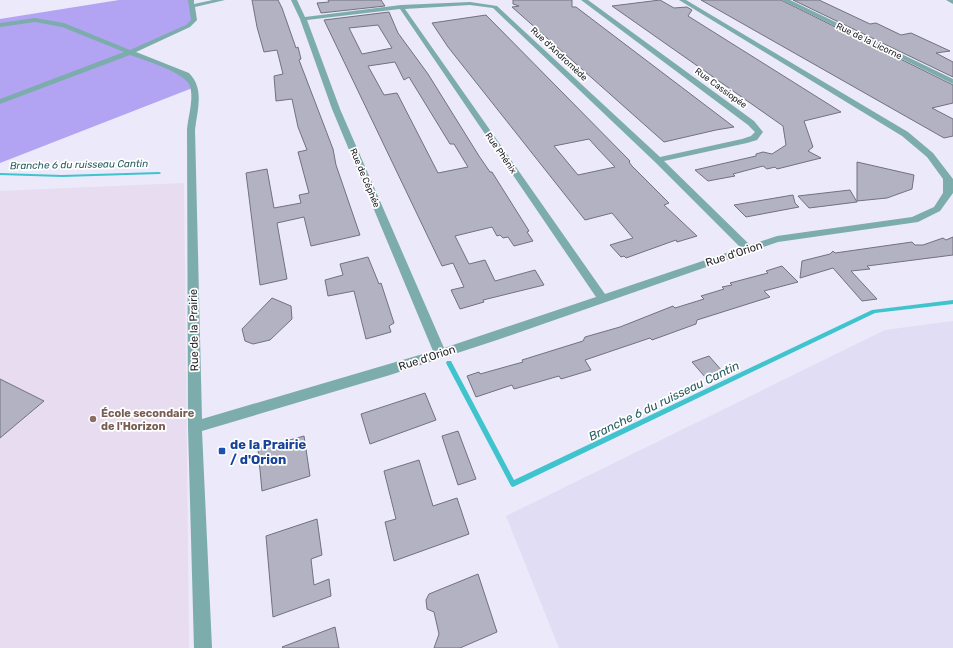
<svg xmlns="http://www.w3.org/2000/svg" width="953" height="648" viewBox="0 0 953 648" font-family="Rubik,sans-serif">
<rect width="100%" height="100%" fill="#ebe9fa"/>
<!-- built -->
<path fill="#e0ddf5" d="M 953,321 L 953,648 L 559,648 L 506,516 L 885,330 Z"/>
<!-- education -->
<path fill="#e7dcf0" d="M 184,183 L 189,648 L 0,648 L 0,191 Z"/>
<!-- forest -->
<path fill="#b2a4f2" d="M 119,0 L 191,0 L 191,24 L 132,52 L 186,75 L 195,87 L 0,163 L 0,19 Z"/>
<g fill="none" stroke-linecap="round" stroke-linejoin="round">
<!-- stream -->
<g fill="#3fc3cd" fill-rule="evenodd">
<path d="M 159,172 L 161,173 L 160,174 L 62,177 L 0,175 L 0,173 L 62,175 Z"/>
<path d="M 953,300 L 953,304 L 875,313 L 513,487 L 511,486 L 446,363 L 447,361 L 451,361 L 514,480 L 872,310 Z"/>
</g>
</g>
<!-- building -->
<g fill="#b3b2c3" stroke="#727180" fill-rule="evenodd">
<path d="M 252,0 L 278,0 L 282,8 L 296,48 L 298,47 L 301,59 L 299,60 L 333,149 L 336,165 L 360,235 L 311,246 L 304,217 L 277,223 L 287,279 L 260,285 L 246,173 L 267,169 L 274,208 L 301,203 L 299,195 L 309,193 L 298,152 L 307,150 L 298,127 L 292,99 L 276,101 L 274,76 L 283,74 L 277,50 L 264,52 L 257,27 Z"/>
<path d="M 328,0 L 381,0 L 385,6 L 321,13 L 317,3 L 329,2 Z"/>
<path d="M 513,0 L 572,0 L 572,7 L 576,7 L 734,127 L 716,130 L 664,142 L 512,7 L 519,6 L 513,4 Z"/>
<path d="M 660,0 L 674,8 L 687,7 L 692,10 L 688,16 L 841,112 L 804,121 L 813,147 L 808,151 L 821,158 L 777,169 L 775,167 L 767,169 L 763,166 L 733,174 L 735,176 L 708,181 L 695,170 L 756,156 L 756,154 L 763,152 L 772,154 L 786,145 L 783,126 L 612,6 Z"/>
<path d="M 701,0 L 781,0 L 953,85 L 953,103 L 932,108 L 953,119 L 953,136 L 944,138 Z"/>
<path d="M 793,0 L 819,0 L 870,24 L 876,23 L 901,35 L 911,33 L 950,51 L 936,53 L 953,62 L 953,77 Z"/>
<path d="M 389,12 L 398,33 L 428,74 L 479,156 L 490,172 L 492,172 L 529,231 L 527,232 L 533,241 L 514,246 L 508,237 L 503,238 L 500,235 L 497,236 L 492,227 L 455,236 L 469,264 L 485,260 L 495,281 L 535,270 L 544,285 L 483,300 L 484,302 L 460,309 L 451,290 L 464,287 L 453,263 L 442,266 L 324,20 ZM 378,25 L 392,48 L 362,54 L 349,28 ZM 395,62 L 404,80 L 409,77 L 450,144 L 454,144 L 468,167 L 438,173 L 397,93 L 384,95 L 368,66 Z"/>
<path d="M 486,15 L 630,161 L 629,162 L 632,166 L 669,203 L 664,205 L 697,236 L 677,242 L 676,240 L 626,258 L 624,256 L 621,257 L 610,245 L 633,238 L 612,213 L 585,220 L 448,47 L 432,23 ZM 589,139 L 598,149 L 615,167 L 578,175 L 554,146 Z"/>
<path d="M 857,162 L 914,175 L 912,189 L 887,198 L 857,201 Z"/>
<path d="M 850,190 L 857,202 L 809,208 L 798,196 Z"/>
<path d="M 793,195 L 795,203 L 799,207 L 746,217 L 734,205 Z"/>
<path d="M 953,237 L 953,255 L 867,266 L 870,269 L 851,271 L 877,299 L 862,301 L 833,268 L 800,278 L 802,261 L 830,254 L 833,251 L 835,253 L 912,242 L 915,245 L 923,245 L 943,238 L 946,240 Z"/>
<path d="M 368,257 L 379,284 L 381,283 L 394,323 L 389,326 L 391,332 L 366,339 L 354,291 L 328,296 L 325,280 L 343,275 L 340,264 Z"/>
<path d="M 782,266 L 798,282 L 764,291 L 770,297 L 697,320 L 696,324 L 652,340 L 650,338 L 585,360 L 591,370 L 561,379 L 559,376 L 514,389 L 512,385 L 476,397 L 467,376 L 479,372 L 480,374 L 523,362 L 522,360 L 583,341 L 585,337 L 620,327 L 673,306 L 675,308 L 704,299 L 701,296 L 724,289 L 722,287 L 732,285 L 730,283 L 768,273 L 766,271 Z"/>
<path d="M 272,298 L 291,306 L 292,319 L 270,340 L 253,344 L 245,341 L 242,329 Z"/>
<path d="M 709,356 L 723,372 L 706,378 L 692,362 Z"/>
<path d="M 0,379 L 44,401 L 0,438 Z"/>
<path d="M 425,393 L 436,420 L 370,444 L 361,414 Z"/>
<path d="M 458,431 L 476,479 L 458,485 L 442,436 Z"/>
<path d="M 304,436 L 310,476 L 262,491 L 258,449 Z"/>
<path d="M 419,460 L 433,506 L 457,498 L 469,534 L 394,561 L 385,522 L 396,519 L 384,471 Z"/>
<path d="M 317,519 L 322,555 L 311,559 L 314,585 L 329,579 L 331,596 L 273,617 L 266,536 Z"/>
<path d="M 478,574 L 497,632 L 460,648 L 434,648 L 439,634 L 434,612 L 427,609 L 426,600 L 429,594 Z"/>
<path d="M 335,627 L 339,648 L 283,648 L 282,647 Z"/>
</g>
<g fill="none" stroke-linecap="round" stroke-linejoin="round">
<!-- minor -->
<g fill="#7dacac" fill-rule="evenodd">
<path d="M 188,0 L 194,0 L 194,4 L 213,0 L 225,0 L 195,7 L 197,20 L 190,27 L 136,52 L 189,73 C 205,89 197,111 195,130 L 202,419 L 433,351 L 332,109 L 300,19 L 291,0 L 297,0 L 305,17 L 401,5 L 470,2 L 497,6 L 660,157 L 742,139 L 751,136 L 755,132 L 748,125 L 581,0 L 588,0 L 754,121 L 763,132 L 757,140 L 747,143 L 664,161 L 750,245 L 777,236 L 912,217 L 934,207 L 943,193 L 943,179 L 927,157 L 902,136 L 679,0 L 686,0 L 908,132 L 933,153 L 953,179 L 953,193 L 940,211 L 918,222 L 778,242 L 497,340 L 390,375 L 202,431 L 212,648 L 194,648 L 188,427 L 187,130 C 188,116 194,100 190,86 C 186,73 144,60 130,55 L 0,104 L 0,99 L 124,52 L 62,27 L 35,22 L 0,27 L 0,23 L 35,18 L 64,23 L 130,50 L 186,25 L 191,20 ZM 470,5 L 493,8 L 655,162 L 741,248 L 605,294 L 405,9 ZM 400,9 L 596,297 L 444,348 L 340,109 L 307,20 Z"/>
<path d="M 782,0 L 790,0 L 953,79 L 953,84 Z"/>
<path d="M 946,0 L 953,0 L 953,4 Z"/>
</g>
</g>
<!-- markers -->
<circle fill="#8d6e63" stroke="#fff" stroke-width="1.5" cx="93" cy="419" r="4"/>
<rect fill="#1a4fb4" stroke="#fff" stroke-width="1.5" x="218" y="447" width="8" height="8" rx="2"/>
<g text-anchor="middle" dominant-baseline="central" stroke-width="3.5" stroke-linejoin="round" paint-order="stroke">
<!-- far-street labels -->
<g font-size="9" fill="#232228" stroke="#fff">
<text transform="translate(869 41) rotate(26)">Rue de la Licorne</text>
<text transform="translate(559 54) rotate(43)">Rue d'Andromède</text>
<text transform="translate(721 88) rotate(36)">Rue Cassiopée</text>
<text transform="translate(501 153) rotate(55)">Rue Phénix</text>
<text transform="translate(365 178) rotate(67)">Rue de Céphée</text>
</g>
<!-- far-water labels -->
<g font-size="10" font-style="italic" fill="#275d61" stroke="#fff">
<text transform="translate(79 165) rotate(-1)">Branche 6 du ruisseau Cantin</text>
</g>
<!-- street labels -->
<g font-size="11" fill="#232228" stroke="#fff">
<text transform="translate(734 254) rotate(-18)">Rue d'Orion</text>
<text transform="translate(194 330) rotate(-91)">Rue de la Prairie</text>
<text transform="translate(427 358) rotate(-18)">Rue d'Orion</text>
</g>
<!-- education labels -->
<g font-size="11" font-weight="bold" fill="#785e54" stroke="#fff" text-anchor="start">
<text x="101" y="413">École secondaire<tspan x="101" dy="13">de l'Horizon</tspan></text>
</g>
<!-- water labels -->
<g font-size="12" font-style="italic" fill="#275d61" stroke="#fff">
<text transform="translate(664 401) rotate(-26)">Branche 6 du ruisseau Cantin</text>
</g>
<!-- near-transit labels -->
<g font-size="13" font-weight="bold" fill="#164399" stroke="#fff" text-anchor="start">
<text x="230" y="444">de la Prairie<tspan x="230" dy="15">/ d'Orion</tspan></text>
</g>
</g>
</svg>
